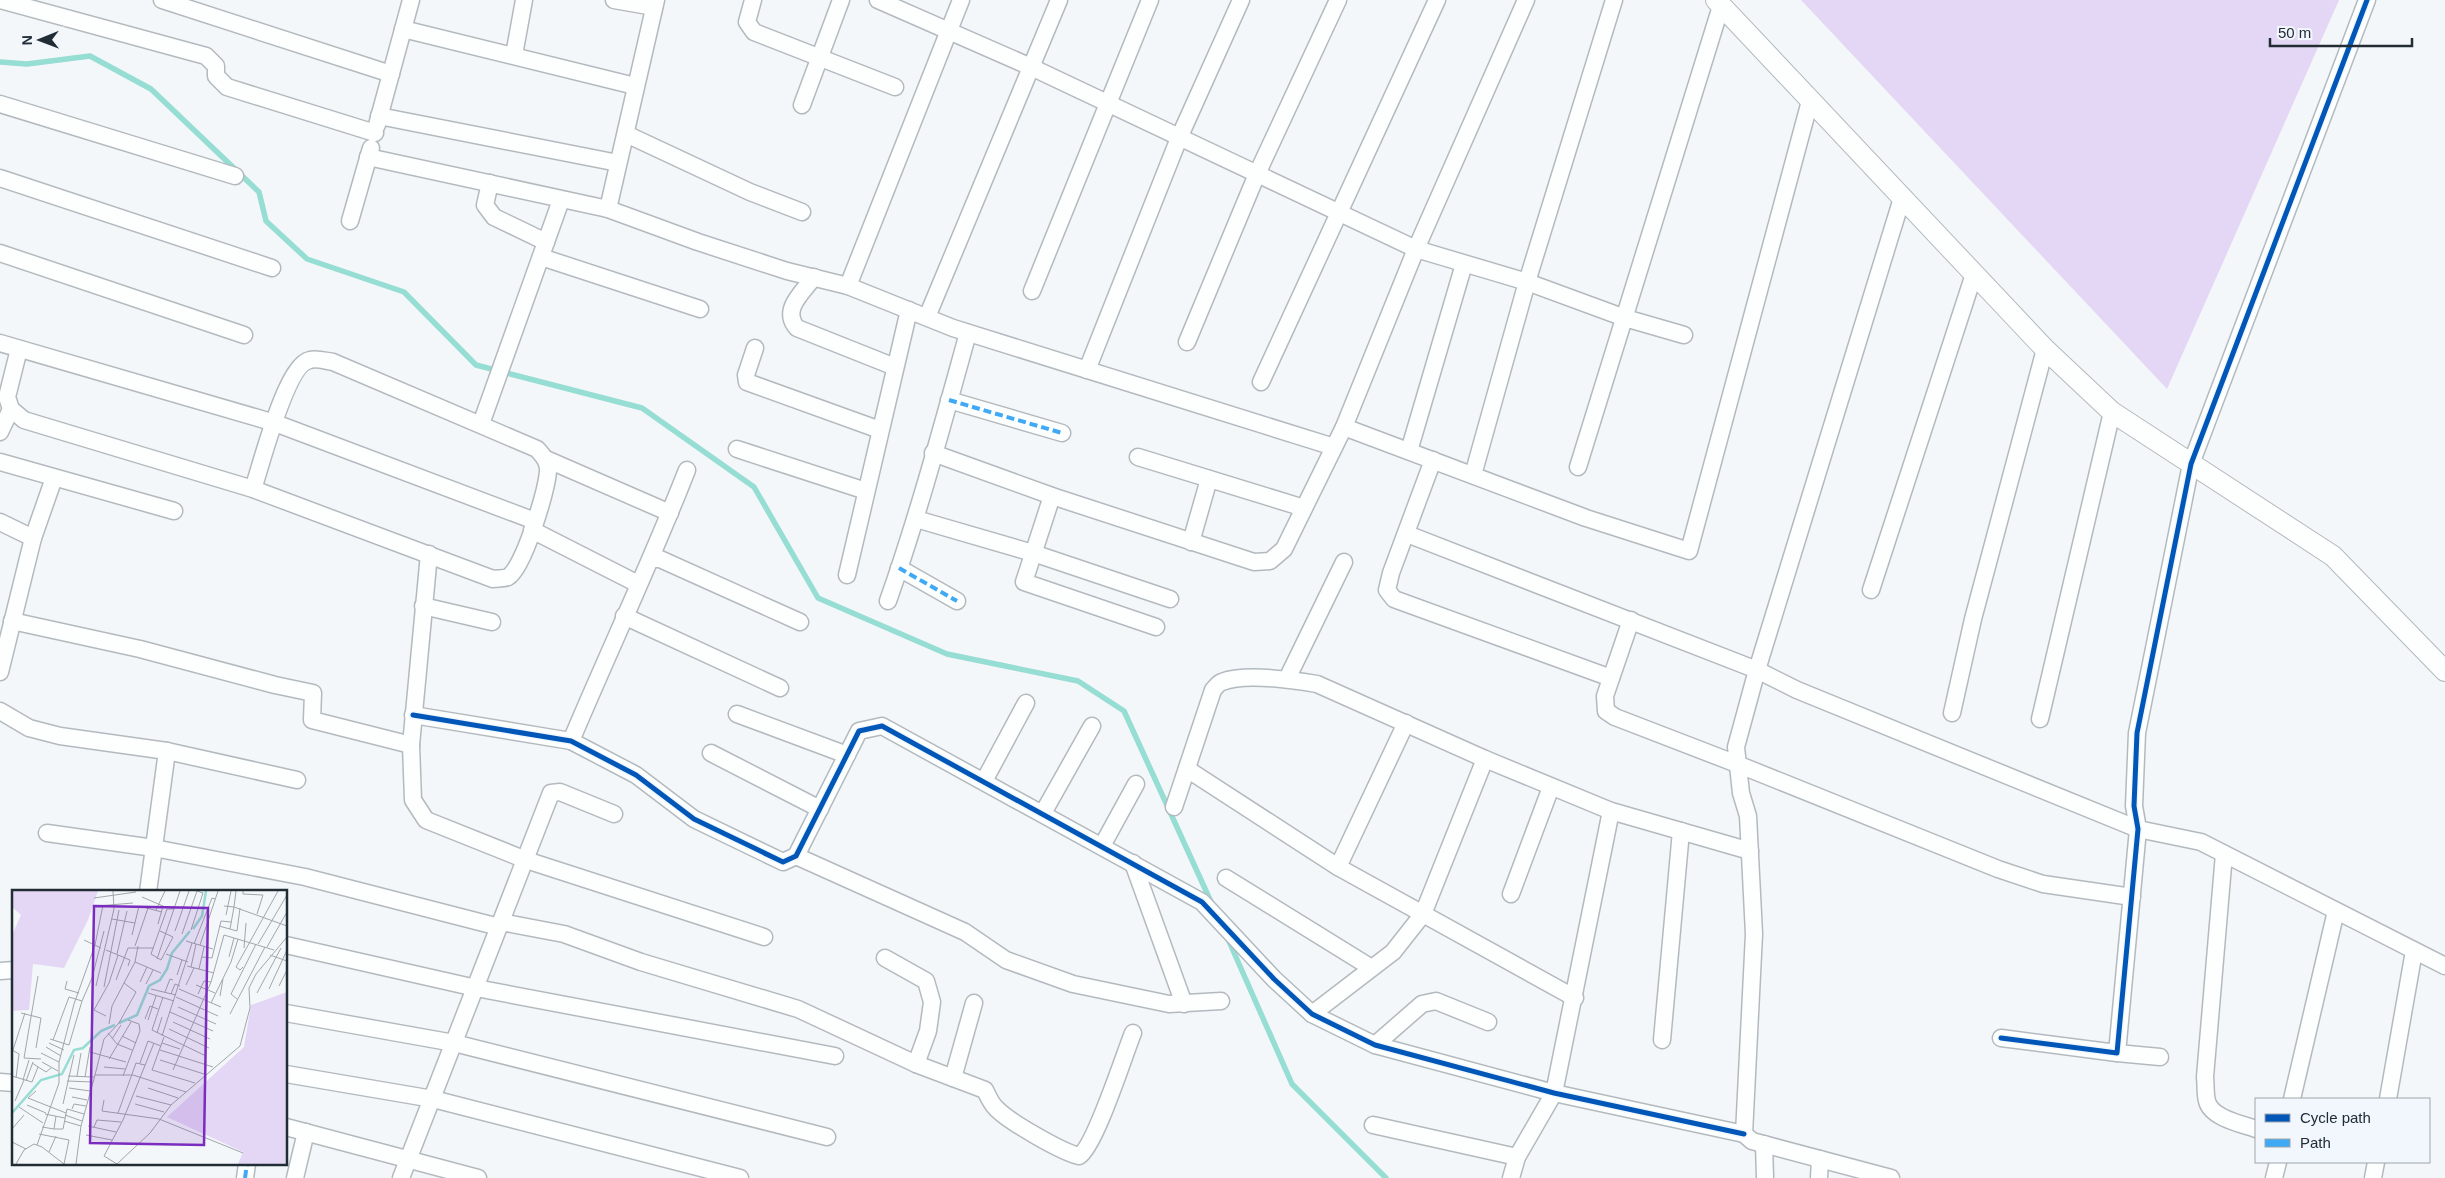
<svg xmlns="http://www.w3.org/2000/svg" width="2445" height="1178" viewBox="0 0 2445 1178" font-family="Arial,sans-serif">
<rect width="100%" height="100%" fill="#f4f7f9"/>
<!-- green -->
<path fill="#e4d7f5" d="M 1801,0 L 2339,0 L 2167,389 Z"/>
<g fill="none" stroke-linecap="round" stroke-linejoin="round">
<!-- stream -->
<g stroke="#96ddd3" stroke-width="5.5">
<path d="M 0,62 L 27,64 L 90,56 L 151,89 L 259,192 L 266,221 L 307,259 L 404,292 L 476,365 L 642,408 L 754,487 L 818,598 L 947,654 L 1078,681 L 1124,711 L 1212,904"/>
<path d="M 1228,939 L 1292,1084 L 1386,1178"/>
</g>
<defs>
<g id="minor">
<path d="M 0,0 L 206,56 L 216,66 L 216,76 L 227,87 L 375,133"/>
<path d="M 162,0 L 391,74"/>
<path d="M 614,0 L 654,7"/>
<path d="M 753,0 L 747,22 L 754,32 L 895,87"/>
<path d="M 878,0 L 1031,67 L 1416,249 L 1527,282 L 1625,318 L 1684,335"/>
<path d="M 403,29 L 635,86"/>
<path d="M 514,55 L 524,0"/>
<path d="M 0,104 L 235,176"/>
<path d="M 802,105 L 841,0"/>
<path d="M 379,116 L 618,163"/>
<path d="M 377,125 L 411,0"/>
<path d="M 626,134 L 750,192 L 802,212"/>
<path d="M 368,157 L 608,209 L 698,242 L 787,271 L 848,286 L 953,328 L 1334,447"/>
<path d="M 0,178 L 272,268"/>
<path d="M 490,183 L 485,205 L 494,217 L 546,242"/>
<path d="M 608,209 L 656,0"/>
<path d="M 350,221 L 371,148"/>
<path d="M 0,253 L 244,335"/>
<path d="M 541,257 L 700,309"/>
<path d="M 814,277 C 802,293 781,310 797,328 L 895,367"/>
<path d="M 848,286 L 961,0"/>
<path d="M 1032,291 L 1150,0"/>
<path d="M 927,317 L 1059,0"/>
<path d="M 1187,342 L 1257,174 L 1338,0"/>
<path d="M 0,343 L 275,423 L 535,521"/>
<path d="M 755,348 L 746,375 L 747,382 L 880,430"/>
<path d="M 19,349 L 7,397 L 11,409 L 24,420 L 253,489 L 493,579 C 497,578 504,579 508,577 C 524,568 546,491 548,472 C 549,462 543,456 537,449 L 333,362 C 326,361 316,358 310,360 C 286,364 261,466 253,489"/>
<path d="M 1087,370 L 1179,138 L 1241,0"/>
<path d="M 1261,382 L 1437,0"/>
<path d="M 949,400 L 1062,433"/>
<path d="M 481,424 L 561,200"/>
<path d="M 1344,427 L 1586,518 L 1689,551 L 1810,101"/>
<path d="M 0,432 L 11,409"/>
<path d="M 737,449 L 866,491"/>
<path d="M 1409,451 L 1464,264"/>
<path d="M 933,453 L 1052,496 L 1254,562 L 1270,561 L 1284,549 L 1344,427 L 1416,249 L 1526,0"/>
<path d="M 1138,457 L 1304,508"/>
<path d="M 546,459 L 670,513"/>
<path d="M 1433,460 L 1391,573 L 1387,590 L 1394,599 L 1611,678"/>
<path d="M 0,462 L 174,511"/>
<path d="M 1578,467 L 1721,6"/>
<path d="M 1473,475 L 1527,282 L 1614,0"/>
<path d="M 1052,496 L 1024,582 L 1156,627"/>
<path d="M 916,519 L 1033,553 L 1170,599"/>
<path d="M 0,522 L 33,538"/>
<path d="M 532,530 L 638,584"/>
<path d="M 1407,534 L 1757,670 L 1797,690 L 2138,829 L 2201,842 L 2445,966"/>
<path d="M 1191,542 L 1209,479"/>
<path d="M 429,554 L 411,745 L 413,800 L 426,820 L 526,860 L 764,937"/>
<path d="M 652,559 L 660,559 L 800,622"/>
<path d="M 899,568 L 957,601"/>
<path d="M 847,575 L 909,310"/>
<path d="M 1871,590 L 1974,274"/>
<path d="M 888,601 C 919,513 943,423 968,333"/>
<path d="M 423,606 L 492,622"/>
<path d="M 624,616 L 780,688"/>
<path d="M 1631,620 L 1605,696 L 1606,711 L 1615,717 L 1737,764 L 1998,869 L 2043,884 L 2132,897"/>
<path d="M 12,621 L 140,649 L 275,685 L 313,693 L 312,720 L 411,745"/>
<path d="M 0,672 L 33,538 L 54,478"/>
<path d="M 1287,679 L 1344,562"/>
<path d="M 0,711 L 29,728 L 60,736 L 167,751 L 297,780"/>
<path d="M 1952,713 L 1973,619 L 2045,349"/>
<path d="M 737,714 L 847,755"/>
<path d="M 413,715 L 571,741 L 636,775 L 694,819 L 783,862 L 796,856 L 859,731 L 882,726 L 1202,902 L 1274,979 L 1312,1014 L 1375,1045 L 1554,1093 L 1744,1134"/>
<path d="M 2040,719 L 2112,412"/>
<path d="M 571,741 C 609,651 651,562 687,470"/>
<path d="M 711,753 L 820,809"/>
<path d="M 1187,769 L 1338,867 L 1575,998"/>
<path d="M 984,781 L 1026,703"/>
<path d="M 1174,807 L 1213,690 C 1216,687 1218,683 1222,682 C 1244,673 1293,680 1317,684 L 1485,759 L 1611,811 L 1750,851"/>
<path d="M 1043,813 L 1092,726"/>
<path d="M 47,833 L 154,848 L 305,877 L 499,927"/>
<path d="M 1102,846 L 1136,784"/>
<path d="M 2224,854 L 2205,1077 C 2206,1085 2205,1094 2207,1101 C 2211,1118 2242,1124 2256,1129"/>
<path d="M 796,856 L 965,932 L 1006,960 L 1073,984 L 1169,1004 L 1221,1001"/>
<path d="M 1133,863 L 1184,1004"/>
<path d="M 1338,867 L 1406,723"/>
<path d="M 1226,878 L 1370,967"/>
<path d="M 148,892 L 167,751"/>
<path d="M 1511,894 L 1551,787"/>
<path d="M 501,922 L 564,934 L 641,962 L 798,1009 L 916,1064 L 985,1090 C 988,1096 991,1103 995,1107 C 1007,1121 1062,1152 1079,1156 C 1095,1147 1124,1055 1133,1033"/>
<path d="M 286,945 L 476,988 L 835,1056"/>
<path d="M 885,958 L 926,981 L 932,1002 L 928,1031 L 916,1064"/>
<path d="M 0,971 L 14,970"/>
<path d="M 286,1013 L 454,1043 L 827,1137"/>
<path d="M 1312,1014 L 1393,952 L 1423,914 L 1485,759"/>
<path d="M 2001,1038 L 2117,1053 L 2138,829 L 2134,806 L 2137,733 L 2191,464 L 2367,0"/>
<path d="M 1662,1040 L 1681,831"/>
<path d="M 1375,1045 L 1422,1004 L 1436,1001 L 1488,1022"/>
<path d="M 2117,1053 L 2160,1057"/>
<path d="M 286,1074 L 433,1099 L 740,1178"/>
<path d="M 953,1078 L 974,1003"/>
<path d="M 0,1082 L 14,1083"/>
<path d="M 2292,1099 L 2336,911"/>
<path d="M 2388,1099 L 2414,951"/>
<path d="M 1373,1125 L 1517,1157"/>
<path d="M 286,1127 L 478,1178"/>
<path d="M 1764,1144 L 1765,1178"/>
<path d="M 245,1178 L 247,1164"/>
<path d="M 295,1178 L 306,1132"/>
<path d="M 401,1178 L 551,793 L 560,792 L 614,814"/>
<path d="M 1511,1178 L 1517,1157 L 1554,1093 L 1611,811"/>
<path d="M 1819,1178 L 1820,1159"/>
<path d="M 1891,1178 L 1752,1141 L 1744,1134 L 1754,934 L 1748,816 L 1741,793 L 1736,747 L 1757,670 L 1902,198"/>
<path d="M 2274,1178 L 2278,1162"/>
<path d="M 2373,1178 L 2376,1162"/>
</g>
<path id="tertiary" d="M 1716,0 L 2045,349 L 2112,412 L 2333,556 L 2445,671"/>
</defs>
<!-- minor casing -->
<use href="#minor" stroke="#b3babf" stroke-width="19"/>
<!-- tertiary casing -->
<use href="#tertiary" stroke="#b3babf" stroke-width="22"/>
<!-- minor -->
<use href="#minor" stroke="#fdfefe" stroke-width="16"/>
<!-- tertiary -->
<use href="#tertiary" stroke="#fdfefe" stroke-width="20"/>
<!-- quiet -->
<g stroke="#3fa9f5" stroke-width="4" stroke-dasharray="8 4" stroke-linecap="butt">
<path d="M 949,400 L 1062,433"/>
<path d="M 899,568 L 957,601"/>
<path d="M 245,1178 L 247,1164"/>
</g>
<defs>
<g id="cycleway">
<path d="M 413,715 L 571,741 L 636,775 L 694,819 L 783,862 L 796,856 L 859,731 L 882,726 L 1202,902 L 1274,979 L 1312,1014 L 1375,1045 L 1554,1093 L 1744,1134"/>
<path d="M 2001,1038 L 2117,1053 L 2138,829 L 2134,806 L 2137,733 L 2191,464 L 2367,0"/>
</g>
</defs>
<!-- cycleway casing -->
<use href="#cycleway" stroke="#f1f7fc" stroke-width="8"/>
<!-- cycleway -->
<use href="#cycleway" stroke="#0057b8" stroke-width="5"/>
</g>
<!-- overview -->
<g transform="translate(12 890)">
<rect width="275" height="275" fill="#f4f7f9"/>
<path d="M 0,1 L 86,1 L 76,30 L 52,78 L 21,74 L 17,120 L 0,121 L 0,45 L 9,25 L 0,17 ZM 275,102 L 275,274 L 226,274 L 231,262 L 155,227 L 232,157 L 239,115 Z" fill="#e4d7f5"/>
<path fill="none" stroke="#96ddd3" stroke-width="2.5" d="M 181,39 L 190,26 L 194,1M 107,133 L 125,125 L 137,96 L 148,90 L 155,79 L 160,63 L 178,41M 0,223 L 29,190 L 50,184 L 62,160 L 71,158 L 89,141 L 103,135"/>
<path fill="none" stroke="#a0a6ab" stroke-width="1" d="M 231,1 L 231,4 L 251,5 L 245,24M 130,7 L 151,16 L 146,34M 82,8 L 124,2M 85,16 L 121,13M 212,16 L 222,17 L 224,1M 144,20 L 153,1M 214,25 L 219,1M 100,29 L 123,33M 207,36 L 225,41 L 228,18M 218,39 L 222,17 L 275,36M 179,40 L 191,3 L 185,1M 148,41 L 161,47 L 149,70 L 139,64 L 155,19 L 162,19M 163,41 L 177,1M 170,44 L 185,1M 120,45 L 127,16 L 150,22M 72,50 L 89,58M 174,51 L 201,59M 182,54 L 200,8 L 203,9M 246,54 L 275,5M 188,55 L 206,1M 123,56 L 136,18M 255,57 L 275,22M 232,58 L 234,33M 94,60 L 118,70 L 116,76M 105,64 L 115,21M 154,64 L 176,72M 258,65 L 275,71M 190,67 L 200,68 L 209,31 L 219,32M 217,67 L 222,48M 145,69 L 168,1M 123,72 L 149,83M 175,76 L 202,83M 179,77 L 184,54M 231,77 L 228,80 L 224,77 L 266,1M 187,79 L 192,57M 165,85 L 170,70M 26,86 L 12,168 L 29,169M 104,90 L 116,58 L 142,58M 55,91 L 53,99 L 67,103M 128,92 L 135,77M 134,94 L 141,80M 174,95 L 182,78M 184,95 L 203,103M 84,96 L 102,19 L 101,1M 267,96 L 275,80M 92,97 L 107,20M 139,99 L 164,105M 167,99 L 209,117M 257,99 L 275,60M 153,102 L 158,89 L 161,90M 136,103 L 162,111M 245,103 L 269,58M 159,104 L 163,94 L 168,96M 186,104 L 192,91 L 199,92M 208,106 L 211,89M 151,107 L 140,140 L 194,166M 164,107 L 206,126M 225,109 L 219,104 L 244,54M 199,113 L 219,72 L 226,49M 166,117 L 204,134M 158,122 L 201,141M 9,123 L 29,128 L 24,158M 218,124 L 253,57M 94,126 L 82,120 L 97,93 L 106,65M 133,129 L 138,116 L 146,119M 136,130 L 144,106M 161,132 L 198,149M 97,134 L 100,116 L 123,72 L 126,56M 157,139 L 197,158M 96,143 L 105,154 L 120,160M 145,143 L 150,127M 110,146 L 124,153M 150,146 L 180,53M 152,147 L 140,180 L 183,193M 38,149 L 57,155 L 70,111 L 80,88 L 92,41M 100,149 L 109,135M 41,150 L 57,107 L 70,111M 37,153 L 52,160M 150,153 L 168,159M 34,157 L 49,166M 0,160 L 7,164 L 4,188M 148,160 L 201,177M 78,162 L 114,172M 0,163 L 13,123M 29,163 L 47,172M 97,169 L 119,132M 148,170 L 192,184M 30,172 L 46,181M 20,173 L 34,182 L 39,178M 128,173 L 136,151 L 149,156M 92,177 L 113,179M 161,180 L 199,92 L 212,45 L 262,60M 83,185 L 92,149 L 107,133 L 124,102 L 112,93M 0,186 L 20,192 L 26,177M 56,186 L 82,187M 65,186 L 69,163M 111,186 L 128,141 L 127,134 L 116,130M 73,187 L 78,157M 11,190 L 17,170M 14,191 L 21,172M 55,191 L 81,192M 57,198 L 78,201M 136,198 L 166,208M 24,201 L 16,208 L 54,223M 124,206 L 159,215M 60,207 L 75,210M 92,210 L 90,221 L 147,229 L 231,263M 3,211 L 12,190M 51,214 L 62,165M 123,214 L 152,222M 15,215 L 34,223M 7,217 L 31,233M 60,219 L 62,214 L 74,216M 106,223 L 124,173 L 133,175M 33,224 L 53,228M 53,225 L 70,231M 52,231 L 69,236M 76,236 L 104,242M 30,237 L 42,239 L 44,226M 82,237 L 85,230 L 109,232M 0,239 L 12,225M 42,239 L 51,239 L 55,219 L 72,224M 27,244 L 57,250 L 52,274M 74,245 L 100,250M 0,252 L 14,259M 25,255 L 47,193 L 47,172 L 62,114 L 83,55 L 91,15M 37,262 L 44,246M 4,274 L 12,260 L 22,254 L 30,257 L 52,274M 64,274 L 69,236 L 83,185 L 121,185 L 174,202M 105,274 L 138,243 L 159,215 L 228,156 L 238,118 L 237,98 L 244,84 L 275,47M 105,274 L 92,266 L 111,230 L 142,153"/>
<path fill="#7b2cbf" fill-opacity="0.15" stroke="#7b2cbf" stroke-width="2.5" d="M 82,16 L 196,18 L 192,255 L 78,253 Z"/>
<rect width="275" height="275" fill="none" stroke="#212c35" stroke-width="2.5"/>
</g>
<!-- legend -->
<rect x="2255" y="1098" width="175" height="65" fill="#f1f7fc" stroke="#9ea6ac"/>
<rect x="2265" y="1114" width="25" height="8" fill="#0057b8" stroke="#9ea6ac"/>
<text x="2300" y="1123" font-size="15" fill="#212c35">Cycle path</text>
<rect x="2265" y="1139" width="25" height="8" fill="#3fa9f5" stroke="#9ea6ac"/>
<text x="2300" y="1148" font-size="15" fill="#212c35">Path</text>
<!-- north arrow -->
<g transform="translate(40 40) rotate(269)" stroke="#f1f7fc" stroke-width="4" paint-order="stroke">
<path d="M0-4L9 19L0 12L-9 19Z" fill="#212c35"/>
<text y="-8" font-size="14" font-weight="bold" text-anchor="middle" fill="#212c35">N</text>
</g>
<!-- scale -->
<path d="M2270 38v8h142v-8" fill="none" stroke="#212c35" stroke-width="2.5"/>
<text x="2278" y="38" font-size="15" fill="#212c35" stroke="#f1f7fc" stroke-width="4" paint-order="stroke">50 m</text>
</svg>
